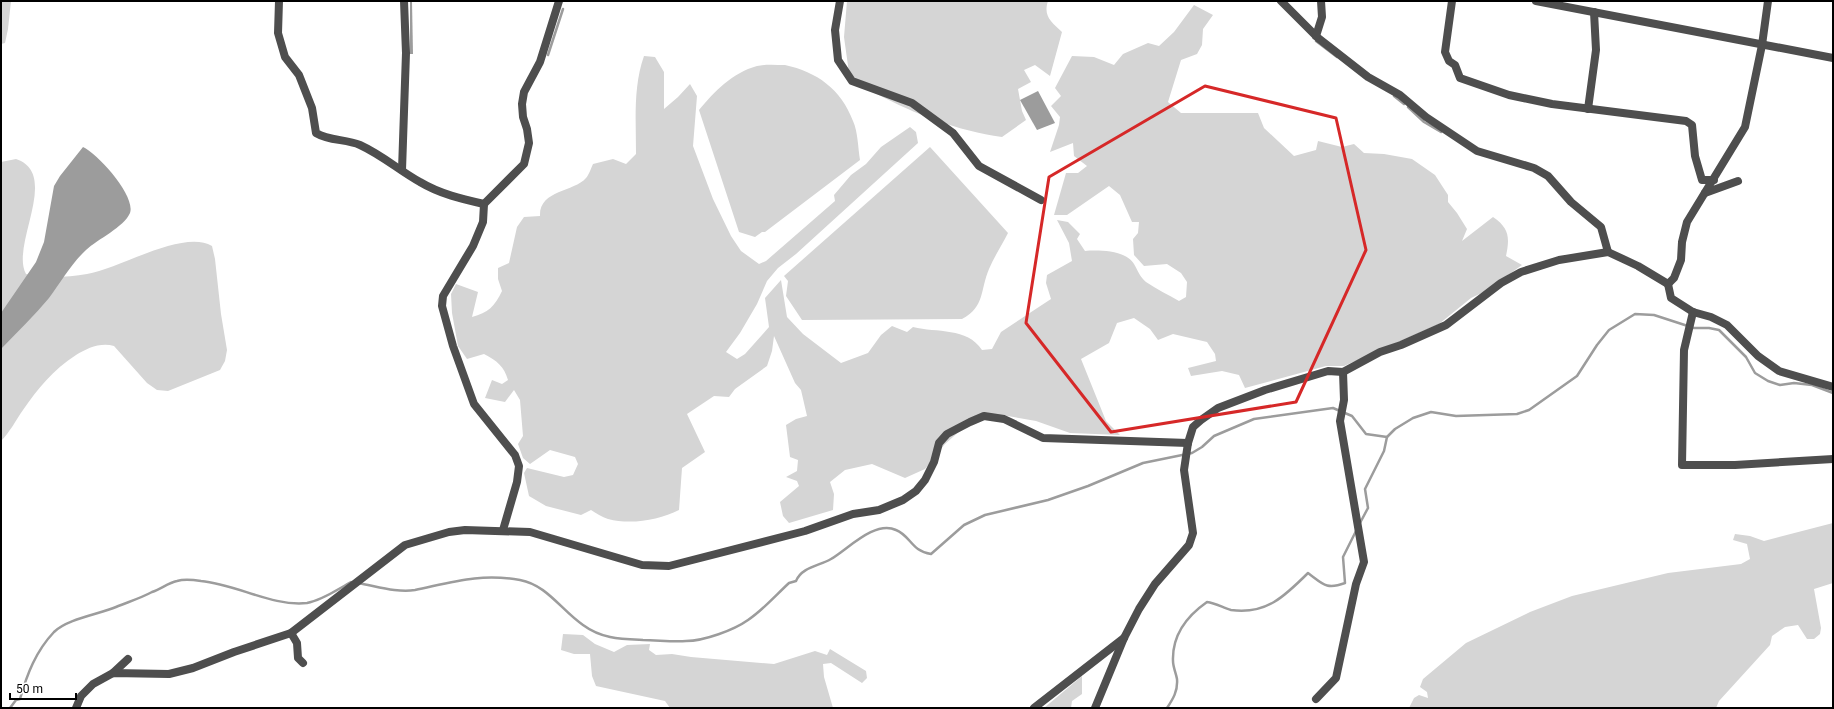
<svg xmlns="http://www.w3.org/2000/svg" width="1834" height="709" viewBox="0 0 1834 709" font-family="Roboto,sans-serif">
<rect width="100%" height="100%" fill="#fff"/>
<!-- green -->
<g fill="#d5d5d5">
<path d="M 1,1 L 11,1 L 8,29 L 5,43 L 1,44 Z"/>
<path d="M 847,1 L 1048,1 C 1043,16 1051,22 1062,32 L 1050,76 L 1035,65 L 1024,70 L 1031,82 L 1018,89 L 1022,111 L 1026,120 L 1002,137 C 958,131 915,114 877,94 C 867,89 858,80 849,73 L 844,37 Z"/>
<path d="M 1194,5 L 1213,15 L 1203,29 L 1202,45 L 1197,54 L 1181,60 L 1168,102 L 1181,113 L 1258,113 L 1264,128 L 1294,156 L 1316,150 L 1318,141 L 1342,147 L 1354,144 L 1364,153 L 1384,154 L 1412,159 L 1435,175 L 1448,195 L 1448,202 L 1457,213 L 1467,229 L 1462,241 L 1493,217 C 1509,228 1510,237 1506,256 L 1522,265 L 1486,291 L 1471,298 L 1439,324 L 1344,366 L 1326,366 L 1245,388 L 1239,375 L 1222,371 L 1191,376 L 1188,368 L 1216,361 L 1215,354 L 1207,342 L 1173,334 L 1158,340 L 1150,329 L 1134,318 L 1117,323 L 1109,343 L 1081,359 L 1106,421 L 1120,435 L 1070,433 L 1036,421 L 1002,415 L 970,422 L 945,444 L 925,469 L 905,478 L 872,464 L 845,470 L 830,482 L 834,494 L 833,510 L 789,523 L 783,516 L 780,502 L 799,486 L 797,481 L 786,477 L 797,471 L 798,460 L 790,457 L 786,425 L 796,419 L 807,416 L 801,390 L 795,383 L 774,336 L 772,351 L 767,366 L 735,389 L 729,397 L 714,396 L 687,414 L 705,452 L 682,468 L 679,510 C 659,520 631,525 608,519 C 602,517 596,513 591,510 L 581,515 L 546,506 L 529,496 L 524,473 L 527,468 L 564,477 L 573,475 L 578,464 L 575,457 L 550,450 L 530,464 L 523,458 L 518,444 L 523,436 L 520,400 L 514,390 L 505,402 L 485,398 L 492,380 L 502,384 L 508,380 C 504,366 497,361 484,354 L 467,359 L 458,346 L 452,313 L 451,294 L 456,284 L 478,292 L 472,317 C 488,313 495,306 502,291 L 498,279 L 498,268 L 509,263 L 517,227 L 524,217 L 540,216 C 539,190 574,192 586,178 C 589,175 591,168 593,164 L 613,159 L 626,164 L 636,154 C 636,121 633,87 644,56 L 655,57 L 664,72 L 664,109 L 678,97 L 690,84 L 697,96 L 693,146 L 713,199 L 731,236 L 741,251 L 759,264 L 766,261 L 835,201 L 834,195 L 851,175 L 866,164 L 881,147 L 910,127 L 916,132 L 918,143 L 796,254 L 778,268 L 767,281 L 757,304 L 740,333 L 726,352 L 737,359 L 745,354 L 769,327 L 765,298 L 781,280 L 787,317 L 803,334 L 841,363 L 868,353 L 881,335 L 892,326 L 907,332 L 913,327 C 937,333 967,327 982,350 L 992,349 L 1001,332 L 1051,299 L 1046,283 L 1047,275 L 1072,261 L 1069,243 L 1057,220 L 1068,222 L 1080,234 L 1077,239 L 1085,251 C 1098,250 1126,250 1134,264 C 1138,271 1140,277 1146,282 C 1156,289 1169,295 1179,301 L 1186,297 L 1187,282 L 1181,273 L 1167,264 L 1144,266 L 1134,255 L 1133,239 L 1138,233 L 1139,222 L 1132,222 L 1120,195 L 1109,186 L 1067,215 L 1054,215 L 1066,173 L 1078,173 L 1087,166 L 1074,156 L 1073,143 L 1050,152 L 1059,125 L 1060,117 L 1051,106 L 1061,96 L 1055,88 L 1072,56 L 1094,57 L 1114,65 L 1123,54 L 1148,43 L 1159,46 L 1174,32 Z"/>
<path d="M 785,65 C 817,72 841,89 853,121 C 858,132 858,148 860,160 L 765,232 L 762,232 L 755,237 L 739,232 L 699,110 C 715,91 732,73 757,66 C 766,64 776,65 785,65 Z"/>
<path d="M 930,147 L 1008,233 C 1002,245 994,257 989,269 C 980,290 985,307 962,319 L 802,320 L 786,296 L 788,281 L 784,276 Z"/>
<path d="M 16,159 C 61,174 10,245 26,274 C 45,279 68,277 87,274 C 119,269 183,229 212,246 L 215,259 L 221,314 L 227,350 L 225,361 L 220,370 L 168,391 L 157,390 L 147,383 L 114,346 C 101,342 87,348 76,355 C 53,370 38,388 23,410 C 16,420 10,432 1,441 L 1,162 Z"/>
<path d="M 1833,523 L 1833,583 L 1814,589 L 1821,628 L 1820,634 L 1814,639 L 1807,639 L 1798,625 L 1785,627 L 1772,636 L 1770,645 L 1719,701 L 1716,708 L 1409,708 L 1414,698 L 1419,695 L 1428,698 L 1427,692 L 1420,687 L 1423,679 L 1466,643 L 1530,612 L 1572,596 L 1668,573 L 1741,564 L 1750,559 L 1747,544 L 1733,540 L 1735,534 L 1750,536 L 1764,541 Z"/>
<path d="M 563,634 L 583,635 L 595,644 L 614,652 L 627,645 L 650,644 L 649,650 L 656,655 L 672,654 L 691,657 L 774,664 L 815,651 L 827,655 L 830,649 L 866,671 L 867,678 L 862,683 L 831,663 L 823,664 L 824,677 L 833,708 L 670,708 L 665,701 L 596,686 L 592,676 L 590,654 L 574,654 L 561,650 Z"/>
<path d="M 1082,676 L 1082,694 L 1072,701 L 1071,708 L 1044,708 Z"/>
</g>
<!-- water -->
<g fill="#9c9c9c">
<path d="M 410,1 L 412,1 L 413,54 L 410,54 Z"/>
<path d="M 1038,91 L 1055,123 L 1037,130 L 1020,100 Z"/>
<path d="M 83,147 C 98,154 136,196 130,213 C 124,227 98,239 86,250 C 71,264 61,282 49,298 C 34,316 17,332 1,349 L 1,313 L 36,262 L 44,242 L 54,186 L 60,176 Z"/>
</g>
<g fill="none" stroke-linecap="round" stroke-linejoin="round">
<!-- stream -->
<g stroke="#9c9c9c" stroke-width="2.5">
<path d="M 1316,41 L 1337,57"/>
<path d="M 548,55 L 563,9"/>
<path d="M 1394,96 L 1404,104"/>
<path d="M 1408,107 L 1424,122 L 1441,132"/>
<path d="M 1360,523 L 1368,508 L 1365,489 L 1384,451 L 1387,437 L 1395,429 L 1413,418 L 1431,412 L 1456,416 L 1517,414 L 1529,410 L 1577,376 L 1597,345 L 1609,330 L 1635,314 L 1654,315 L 1694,328 L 1709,328 L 1719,330 L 1746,357 L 1755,373 L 1768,381 L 1780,385 L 1794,383 L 1812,385 L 1833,393"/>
<path d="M 358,583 C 376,586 397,593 415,590 C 453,582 480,573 520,580 C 547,585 561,610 583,625 C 602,639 621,639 643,640 C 657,640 672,642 686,641 C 704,641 734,630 748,620 C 763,610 776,595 789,583 L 796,581 C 802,567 819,566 831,559 C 848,549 875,520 896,530 C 911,536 911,551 931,554 L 964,525 L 985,515 L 1048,500 L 1088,486 L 1143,463 L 1192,453 L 1202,447 L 1214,436 L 1254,419 L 1333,408 L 1352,416 L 1366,434 L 1387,437"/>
<path d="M 10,708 L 16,700 L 20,699 C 27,674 36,651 54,632 C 67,619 99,614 116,607 C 128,602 141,598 152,592 C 161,589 168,583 177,581 C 184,579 194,580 201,581 C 236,584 273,607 307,603 C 323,600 338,589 351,582"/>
<path d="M 1167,708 C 1173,699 1178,691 1177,679 C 1176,673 1173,667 1173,661 C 1172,635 1187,616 1207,602 C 1216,603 1223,608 1231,610 C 1266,615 1285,596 1308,573 C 1323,584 1326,590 1345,583 L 1343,557 L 1356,531"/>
</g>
<!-- street -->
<g stroke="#4e4e4e" stroke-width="8">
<path d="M 279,1 L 278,33 L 285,57 L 299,75 L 312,108 L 316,133 C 329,141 346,139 360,145 C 382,155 400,171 420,182 C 440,194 462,199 484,204"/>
<path d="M 840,1 L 835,30 L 838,60 L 852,81 L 912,103 L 953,133 L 979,166 L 1041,200"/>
<path d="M 1281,1 L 1318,38 L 1368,77 L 1400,95 L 1426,117 L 1477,151 L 1534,168 L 1548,176 L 1571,202 L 1601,227 L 1608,252"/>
<path d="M 1452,1 L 1445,52 L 1449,61 L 1455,65 L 1460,78 L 1509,95 L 1552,104 L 1686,121 L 1692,125 L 1695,156 L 1702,180 L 1714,180"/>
<path d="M 1536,1 L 1833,58"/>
<path d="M 1316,36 L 1322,17 L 1321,1"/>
<path d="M 1588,109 L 1596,50 L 1594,12"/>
<path d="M 402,170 L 406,53 L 404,1"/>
<path d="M 1705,193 L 1738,181"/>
<path d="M 1668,284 L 1674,278 L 1681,260 L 1682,242 L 1687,222 L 1745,127 L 1762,45 L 1768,1"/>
<path d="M 1668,284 L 1671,298 L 1693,312 L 1711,317 L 1727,325 L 1758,356 L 1779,371 L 1833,387"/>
<path d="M 1693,312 L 1684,350 L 1682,465 L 1735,465 L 1833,459"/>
<path d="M 503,530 L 517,482 L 519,466 L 515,455 L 474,404 L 453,346 L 442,306 L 443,296 L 473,246 L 483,222 L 484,204 L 524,164 L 529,143 L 527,129 L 523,117 L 522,104 L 524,92 L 540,62 L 559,1"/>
<path d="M 291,633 L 297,643 L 298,658 L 303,663"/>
<path d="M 113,673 L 128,659"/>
<path d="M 1316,699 L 1336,678 L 1356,584 L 1364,562 L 1340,421 L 1344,400 L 1343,372"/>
<path d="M 76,708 L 81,696 L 93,684 L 113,673 L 169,674 L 193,668 L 234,652 L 291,633 L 405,545 L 449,532 L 465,530 L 530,532 L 642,565 L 669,566 L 805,531 L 853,514 L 879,510 L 903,500 L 916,491 L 925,480 L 934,462 L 939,443 L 947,434 L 970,422 L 984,416 L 1004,419 L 1043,438 L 1188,443"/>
<path d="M 1034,708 L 1124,638"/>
<path d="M 1095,708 L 1124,638 L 1139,609 L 1155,584 L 1189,545 L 1193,533 L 1184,470 L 1188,443 L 1193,427 L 1201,420 L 1218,408 L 1265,390 L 1328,371 L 1343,372 L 1380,352 L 1401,345 L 1446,325 L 1501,283 L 1521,272 L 1559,260 L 1608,252 L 1638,266 L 1668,284"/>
</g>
</g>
<!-- marked area -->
<path fill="none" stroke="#d62828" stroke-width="3" stroke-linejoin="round" d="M 1205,86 L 1336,118 L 1366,250 L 1296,402 L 1111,432 L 1026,323 L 1049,177 Z"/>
<!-- border -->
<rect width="1834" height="709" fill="none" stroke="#000000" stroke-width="4"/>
<!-- scale -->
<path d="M10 693v6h66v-6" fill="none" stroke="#000000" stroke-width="2"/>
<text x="16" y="693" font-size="12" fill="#000000" stroke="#ffffff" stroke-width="3" paint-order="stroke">50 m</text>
</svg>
